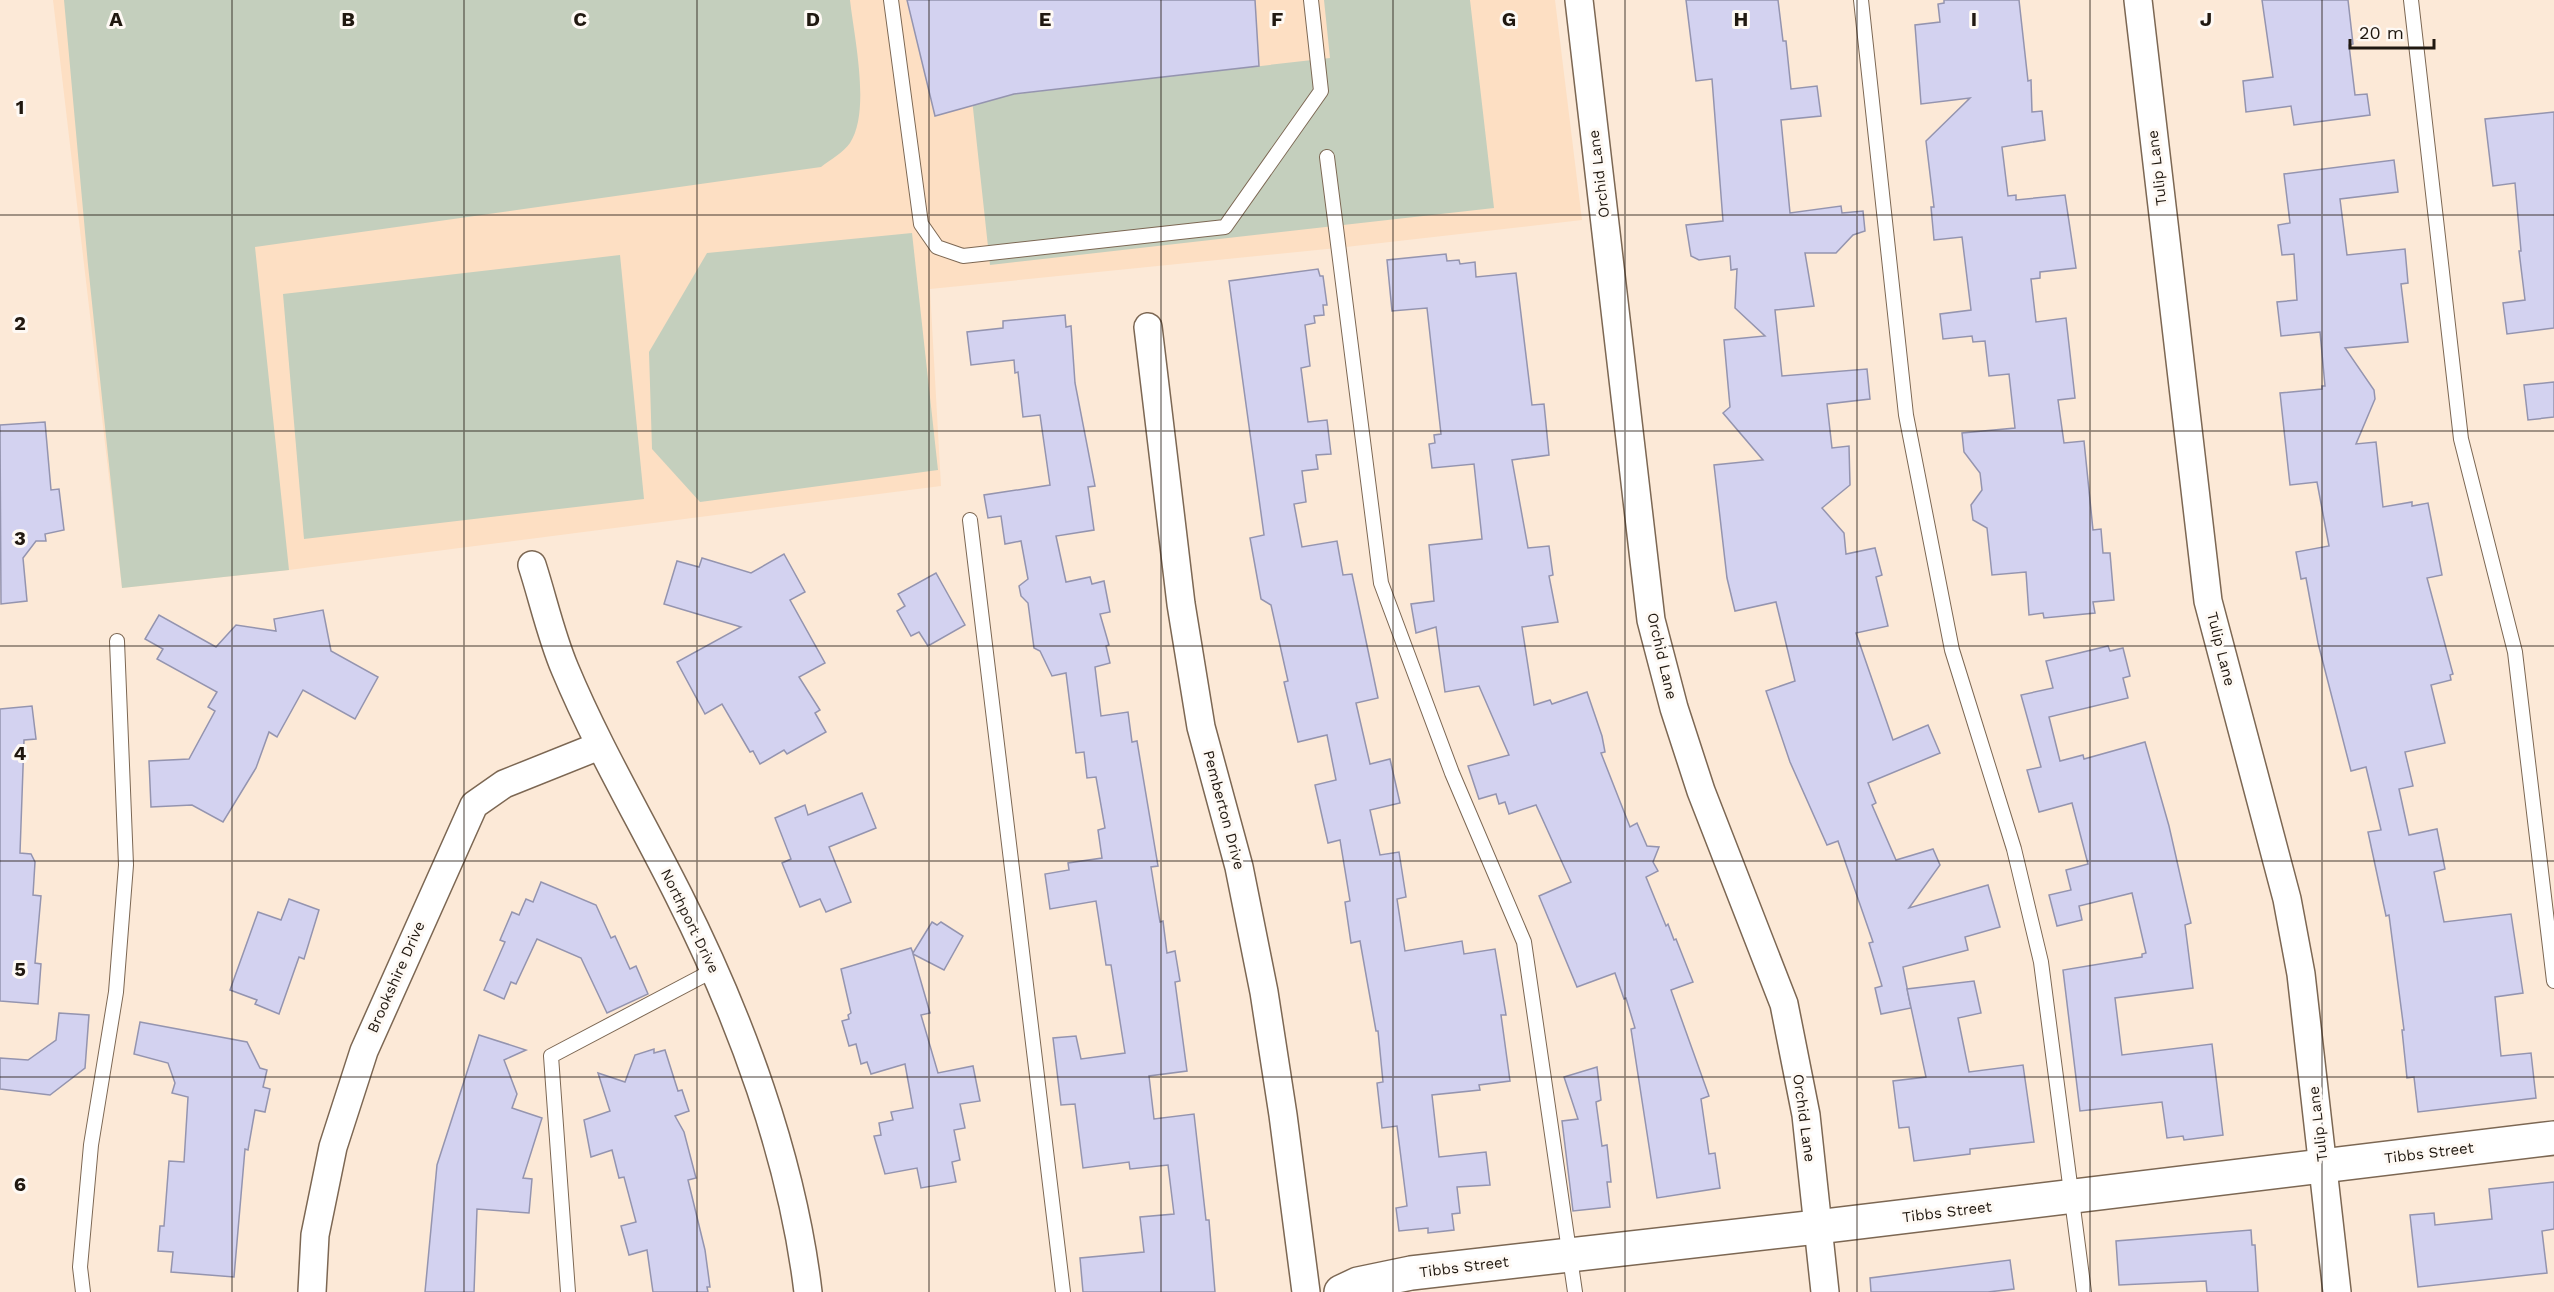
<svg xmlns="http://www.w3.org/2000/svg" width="2554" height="1292" viewBox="0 0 2554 1292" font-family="'Work Sans',sans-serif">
<rect width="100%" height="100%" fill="#fce9d7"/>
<!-- built -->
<path fill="#fddfc3" d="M 53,0 L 1555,0 L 1582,220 L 1337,248 L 930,289 L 941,486 L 289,570 L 122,588 Z"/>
<!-- green -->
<g fill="#c4cfbd">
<path d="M 64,0 L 850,0 C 854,37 871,111 850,143 C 844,152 830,160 821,167 L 255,247 L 289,570 L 122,588 L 88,265 Z"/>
<path d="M 1324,0 L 1470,0 L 1494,208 L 990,265 L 972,99 L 1330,58 Z"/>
<path d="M 912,233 L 938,470 L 700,502 L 652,449 L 649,352 L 707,253 Z"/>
<path d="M 620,255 L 644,499 L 304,539 L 283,294 Z"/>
</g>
<!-- building -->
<g fill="#d3d2f0" stroke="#9494af" stroke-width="1.5">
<path d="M 907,0 L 1255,0 L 1259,66 L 1014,94 L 935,116 Z"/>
<path d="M 1686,0 L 1778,0 L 1783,41 L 1786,41 L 1791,89 L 1817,86 L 1821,116 L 1781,120 L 1790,213 L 1841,206 L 1842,213 L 1863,211 L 1865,231 L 1853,235 L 1836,253 L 1805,253 L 1814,306 L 1775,310 L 1782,376 L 1867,369 L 1870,399 L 1827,404 L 1832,448 L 1849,446 L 1850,485 L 1822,508 L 1844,533 L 1846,554 L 1875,548 L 1882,575 L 1876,577 L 1888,626 L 1856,633 L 1893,740 L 1928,725 L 1940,753 L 1868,783 L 1876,803 L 1872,805 L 1896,860 L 1933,849 L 1940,865 L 1909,908 L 1988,885 L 2000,927 L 1965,937 L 1968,950 L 1903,967 L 1911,1008 L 1881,1014 L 1875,988 L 1882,986 L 1869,943 L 1873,942 L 1838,841 L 1827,845 L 1790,762 L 1766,691 L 1795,681 L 1776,602 L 1735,611 L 1727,578 L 1714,465 L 1763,460 L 1723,413 L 1730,407 L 1724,340 L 1765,336 L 1735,308 L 1737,269 L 1731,270 L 1730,256 L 1699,260 L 1691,256 L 1686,225 L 1723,221 L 1712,79 L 1696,81 Z"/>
<path d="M 1944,0 L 2019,0 L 2028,81 L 2031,80 L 2032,112 L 2042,111 L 2045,140 L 2002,147 L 2008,196 L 2016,195 L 2016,200 L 2065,195 L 2076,268 L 2040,272 L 2040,278 L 2031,279 L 2036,322 L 2066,318 L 2075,398 L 2058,400 L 2064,443 L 2084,441 L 2093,530 L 2101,529 L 2103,553 L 2110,553 L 2114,600 L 2093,602 L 2095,613 L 2044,618 L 2043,613 L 2029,615 L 2026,572 L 1992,575 L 1987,528 L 1973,520 L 1971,505 L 1982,490 L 1980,473 L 1964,452 L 1962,433 L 2015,428 L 2009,374 L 1989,376 L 1985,341 L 1973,342 L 1972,336 L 1943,339 L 1940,314 L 1971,310 L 1962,237 L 1934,240 L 1931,207 L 1934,207 L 1926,141 L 1970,98 L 1921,104 L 1915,25 L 1940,22 L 1938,4 L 1944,3 Z"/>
<path d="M 2262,0 L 2348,0 L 2353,44 L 2349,45 L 2355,95 L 2367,94 L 2370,115 L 2294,125 L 2291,106 L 2246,112 L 2243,81 L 2273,77 Z"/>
<path d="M 2554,112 L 2554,328 L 2507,334 L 2503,303 L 2525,300 L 2519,251 L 2521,251 L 2515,183 L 2493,186 L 2485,119 Z"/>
<path d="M 2394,160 L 2398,192 L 2340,199 L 2347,255 L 2405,249 L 2408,283 L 2401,284 L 2408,342 L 2345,348 L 2374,390 L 2375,399 L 2356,444 L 2376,442 L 2383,507 L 2412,502 L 2412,506 L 2428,503 L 2442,575 L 2427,578 L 2453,674 L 2450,675 L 2451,680 L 2431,685 L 2445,743 L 2405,752 L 2413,786 L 2399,789 L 2409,835 L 2437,829 L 2445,869 L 2434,872 L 2444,922 L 2511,914 L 2523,993 L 2495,997 L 2501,1056 L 2531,1053 L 2536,1098 L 2418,1112 L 2414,1077 L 2407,1078 L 2402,1030 L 2404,1030 L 2389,915 L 2386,916 L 2368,832 L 2381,830 L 2366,767 L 2351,771 L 2318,643 L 2306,578 L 2301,579 L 2296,552 L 2329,546 L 2317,482 L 2290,485 L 2280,393 L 2322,389 L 2322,386 L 2325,386 L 2320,332 L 2281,336 L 2277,302 L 2297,300 L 2294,254 L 2282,255 L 2278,225 L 2290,223 L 2284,174 Z"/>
<path d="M 1446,254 L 1447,261 L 1459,260 L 1460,264 L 1475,262 L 1476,277 L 1516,273 L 1532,405 L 1544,404 L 1549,455 L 1512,460 L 1528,548 L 1549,546 L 1553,575 L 1549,576 L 1558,622 L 1522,627 L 1534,705 L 1550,700 L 1552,704 L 1587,692 L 1602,736 L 1605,752 L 1601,753 L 1630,827 L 1637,823 L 1647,846 L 1659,847 L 1653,862 L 1658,871 L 1646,877 L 1666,926 L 1668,924 L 1674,940 L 1676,939 L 1693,982 L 1671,990 L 1709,1096 L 1701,1099 L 1709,1154 L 1715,1153 L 1720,1188 L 1657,1198 L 1631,1029 L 1635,1028 L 1626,998 L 1624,999 L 1615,973 L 1577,987 L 1539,896 L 1571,882 L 1536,805 L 1509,814 L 1505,802 L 1499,804 L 1496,794 L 1479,799 L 1468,766 L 1509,755 L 1479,686 L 1445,692 L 1436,627 L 1416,633 L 1411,604 L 1434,601 L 1429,545 L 1482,539 L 1474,464 L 1432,468 L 1429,444 L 1435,443 L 1434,435 L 1441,434 L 1427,308 L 1392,311 L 1387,260 Z"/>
<path d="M 1318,269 L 1320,276 L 1323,276 L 1327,305 L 1323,305 L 1324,315 L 1314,316 L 1315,323 L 1305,325 L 1310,366 L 1301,368 L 1308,422 L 1327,420 L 1331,454 L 1316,455 L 1318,469 L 1302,471 L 1306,502 L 1294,504 L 1302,547 L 1337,541 L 1343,575 L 1352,574 L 1378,698 L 1356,703 L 1370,764 L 1390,759 L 1400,803 L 1370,810 L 1380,855 L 1399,852 L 1406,897 L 1397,899 L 1405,951 L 1462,941 L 1464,954 L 1495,949 L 1506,1015 L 1501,1015 L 1510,1081 L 1479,1085 L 1480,1090 L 1432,1095 L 1439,1157 L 1486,1152 L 1490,1185 L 1457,1187 L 1460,1213 L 1452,1214 L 1454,1230 L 1428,1233 L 1428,1228 L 1399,1231 L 1396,1208 L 1407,1206 L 1397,1126 L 1382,1128 L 1377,1083 L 1383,1082 L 1378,1031 L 1376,1031 L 1360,941 L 1351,943 L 1345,902 L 1350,901 L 1340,840 L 1328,843 L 1315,785 L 1336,780 L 1327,735 L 1298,742 L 1284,682 L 1288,681 L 1271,605 L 1261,599 L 1250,538 L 1264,535 L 1229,281 Z"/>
<path d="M 1065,315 L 1066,327 L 1071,326 L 1075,383 L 1095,486 L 1088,487 L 1094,530 L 1056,536 L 1066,582 L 1090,577 L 1092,584 L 1104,581 L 1110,612 L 1100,614 L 1109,645 L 1106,646 L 1110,663 L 1095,667 L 1101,716 L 1128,712 L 1132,742 L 1137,741 L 1158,866 L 1151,867 L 1160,922 L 1163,921 L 1167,953 L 1175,951 L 1180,981 L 1175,982 L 1187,1071 L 1149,1076 L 1154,1119 L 1194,1114 L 1206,1220 L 1209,1220 L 1215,1292 L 1083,1292 L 1080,1258 L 1144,1252 L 1140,1217 L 1174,1214 L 1168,1165 L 1130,1169 L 1129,1162 L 1083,1168 L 1075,1104 L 1061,1105 L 1053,1038 L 1076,1036 L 1081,1059 L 1125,1053 L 1111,965 L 1106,965 L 1096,901 L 1050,909 L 1045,874 L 1069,870 L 1068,863 L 1102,858 L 1098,830 L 1105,828 L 1096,777 L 1087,778 L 1084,752 L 1076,753 L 1066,673 L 1052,676 L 1040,651 L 1034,648 L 1028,603 L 1021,596 L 1019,586 L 1028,579 L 1021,541 L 1005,544 L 1001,516 L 988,518 L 984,495 L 1050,485 L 1040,415 L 1023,417 L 1018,372 L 1015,373 L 1014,360 L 971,365 L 967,332 L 1003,328 L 1003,321 Z"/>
<path d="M 2554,382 L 2554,417 L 2528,420 L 2524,385 Z"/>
<path d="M 45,422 L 51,490 L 59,489 L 64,530 L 45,534 L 46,541 L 36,541 L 23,558 L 27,601 L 1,604 L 0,425 Z"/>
<path d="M 784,554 L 805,592 L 790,600 L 825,663 L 799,677 L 820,710 L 815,713 L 826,732 L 787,754 L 784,750 L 760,764 L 753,751 L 750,752 L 722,704 L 705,714 L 677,662 L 741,627 L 664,604 L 677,561 L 699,567 L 702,558 L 751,573 Z"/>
<path d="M 936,573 L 965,625 L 928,646 L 919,632 L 911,636 L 897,611 L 905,606 L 898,594 Z"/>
<path d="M 323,610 L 331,651 L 378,677 L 355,719 L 303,690 L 277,737 L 269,732 L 256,768 L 223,822 L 192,805 L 151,807 L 149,761 L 189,759 L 215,711 L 208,707 L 217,692 L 157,659 L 163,649 L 145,639 L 159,615 L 216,647 L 236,625 L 276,631 L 274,619 Z"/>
<path d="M 2108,646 L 2110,651 L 2123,648 L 2130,676 L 2123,678 L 2128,698 L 2049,717 L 2060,761 L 2083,755 L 2084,759 L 2145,742 L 2169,826 L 2191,923 L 2185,925 L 2193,988 L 2115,998 L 2122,1055 L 2212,1044 L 2223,1135 L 2184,1140 L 2183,1136 L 2167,1138 L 2162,1102 L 2080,1111 L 2063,970 L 2142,957 L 2142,954 L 2146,953 L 2132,893 L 2079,906 L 2082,920 L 2057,926 L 2049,895 L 2071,890 L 2066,870 L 2088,864 L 2072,803 L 2039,812 L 2027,770 L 2041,767 L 2021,695 L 2053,688 L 2046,661 Z"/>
<path d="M 32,706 L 36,739 L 24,740 L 20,853 L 31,854 L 35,862 L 33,895 L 41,896 L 35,963 L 41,964 L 38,1004 L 0,1001 L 0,709 Z"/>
<path d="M 862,793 L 876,828 L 829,847 L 851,902 L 826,912 L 820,899 L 800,907 L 782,863 L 791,859 L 775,818 L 805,805 L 808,815 Z"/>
<path d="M 541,882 L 596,905 L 611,938 L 615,936 L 630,969 L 636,966 L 648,994 L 607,1013 L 581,958 L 537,939 L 516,984 L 511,982 L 504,999 L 484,990 L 505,942 L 500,940 L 512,912 L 519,915 L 526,899 L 533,902 Z"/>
<path d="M 289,899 L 319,910 L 304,959 L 299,957 L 279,1014 L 255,1004 L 257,1000 L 230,990 L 258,912 L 281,920 Z"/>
<path d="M 932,922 L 937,925 L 941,922 L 963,936 L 944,970 L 913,954 L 930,1013 L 921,1015 L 938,1073 L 973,1066 L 980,1101 L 960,1104 L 965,1128 L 954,1130 L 960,1160 L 952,1162 L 956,1182 L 921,1188 L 917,1168 L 885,1174 L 874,1136 L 881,1135 L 879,1123 L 893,1120 L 891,1112 L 913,1108 L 905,1064 L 871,1074 L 867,1062 L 861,1064 L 856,1044 L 849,1046 L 842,1021 L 849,1019 L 848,1015 L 851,1013 L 841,969 L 911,948 L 913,953 Z"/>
<path d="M 1974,981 L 1981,1013 L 1958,1018 L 1969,1072 L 2023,1065 L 2034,1142 L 1970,1149 L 1970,1154 L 1914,1161 L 1909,1127 L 1899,1128 L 1893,1081 L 1926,1077 L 1907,989 Z"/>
<path d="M 59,1013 L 89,1015 L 85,1068 L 50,1095 L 0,1089 L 0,1058 L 28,1060 L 56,1040 Z"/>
<path d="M 140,1022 L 247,1042 L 260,1068 L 267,1070 L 263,1087 L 270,1089 L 265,1112 L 255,1110 L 248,1150 L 245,1149 L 234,1277 L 171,1272 L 173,1252 L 158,1251 L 160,1226 L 164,1226 L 169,1161 L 184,1162 L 188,1097 L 172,1093 L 175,1083 L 168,1063 L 134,1054 Z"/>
<path d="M 479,1035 L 526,1050 L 504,1060 L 517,1094 L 512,1108 L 542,1118 L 523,1178 L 532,1179 L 529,1213 L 477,1209 L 474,1292 L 425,1292 L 437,1165 Z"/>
<path d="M 654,1049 L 654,1053 L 665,1050 L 678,1091 L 682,1090 L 689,1111 L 675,1116 L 684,1132 L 696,1178 L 688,1180 L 705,1250 L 710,1287 L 707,1287 L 708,1292 L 653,1292 L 647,1250 L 629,1255 L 621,1226 L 636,1222 L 624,1177 L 619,1178 L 612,1150 L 591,1157 L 584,1120 L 610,1111 L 598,1073 L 625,1082 L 635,1055 Z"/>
<path d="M 1597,1067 L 1601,1100 L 1596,1102 L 1602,1146 L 1607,1145 L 1611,1182 L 1607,1182 L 1610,1207 L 1573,1211 L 1562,1121 L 1578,1119 L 1564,1077 Z"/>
<path d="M 2554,1182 L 2554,1229 L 2542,1231 L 2547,1273 L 2418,1287 L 2410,1215 L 2434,1213 L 2435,1225 L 2492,1219 L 2489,1189 Z"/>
<path d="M 2251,1230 L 2252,1245 L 2255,1245 L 2258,1292 L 2207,1292 L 2206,1281 L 2119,1285 L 2116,1241 Z"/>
<path d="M 2010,1260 L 2014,1289 L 1988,1292 L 1871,1292 L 1870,1278 Z"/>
</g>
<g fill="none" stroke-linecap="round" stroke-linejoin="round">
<defs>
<g id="service">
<path d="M 891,0 L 921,224 L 937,247 L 963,256 L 1225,227 L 1321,91 L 1311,0"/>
<path d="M 1861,0 L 1906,415 L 1952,650 L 2014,849 L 2041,962 L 2084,1292"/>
<path d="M 2411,0 L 2461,439 L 2515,652 L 2554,981"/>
<path d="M 1327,157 L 1381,583 L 1452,773 L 1524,942 L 1575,1292"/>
<path d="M 970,520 L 1063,1292"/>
<path d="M 83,1292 L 80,1267 L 91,1145 L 116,992 L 126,865 L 117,641"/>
<path d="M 568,1292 L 551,1056 L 714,970"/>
</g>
<g id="minor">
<path d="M 1579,0 L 1651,620 L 1674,708 L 1701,791 L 1784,1004 L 1806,1115 L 1825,1292"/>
<path d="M 2138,0 L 2208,601 L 2287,899 L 2301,974 L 2337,1292"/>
<path d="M 1148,327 L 1181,604 L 1201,727 L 1239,867 L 1264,992 L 1283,1115 L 1306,1292"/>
<path d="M 532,565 C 543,599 551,636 565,669 C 598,748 641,820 679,896 C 740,1017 792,1157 808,1292"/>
<path d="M 312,1292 L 315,1235 L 333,1147 L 364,1051 L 474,805 L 504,784 L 599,746"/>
</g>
<path id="tertiary" d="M 1341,1292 L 1358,1284 L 1411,1273 L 1817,1227 L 2554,1138"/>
</defs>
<!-- service casing -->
<use href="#service" stroke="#7c6753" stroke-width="16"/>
<!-- minor casing -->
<use href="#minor" stroke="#7c6753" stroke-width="30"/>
<!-- tertiary casing -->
<use href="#tertiary" stroke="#7c6753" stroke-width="36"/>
<!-- service -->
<use href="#service" stroke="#fff" stroke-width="14"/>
<!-- minor -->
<use href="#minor" stroke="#fff" stroke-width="27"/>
<!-- tertiary -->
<use href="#tertiary" stroke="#fff" stroke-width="33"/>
</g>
<!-- grid -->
<path fill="none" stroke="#201810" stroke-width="1.5" stroke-opacity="0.55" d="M 232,0 L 232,1292M 464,0 L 464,1292M 697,0 L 697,1292M 929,0 L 929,1292M 1161,0 L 1161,1292M 1393,0 L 1393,1292M 1625,0 L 1625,1292M 1857,0 L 1857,1292M 2090,0 L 2090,1292M 2322,0 L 2322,1292M 0,215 L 2554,215M 0,431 L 2554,431M 0,646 L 2554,646M 0,861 L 2554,861M 0,1077 L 2554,1077"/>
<g text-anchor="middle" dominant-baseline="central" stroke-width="6" stroke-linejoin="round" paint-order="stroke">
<!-- street labels -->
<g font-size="15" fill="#201810" stroke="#fef9f4">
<text transform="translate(2157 168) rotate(-97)">Tulip Lane</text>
<text transform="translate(1599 174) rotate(-97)">Orchid Lane</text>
<text transform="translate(2221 649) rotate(76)">Tulip Lane</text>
<text transform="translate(1662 656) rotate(77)">Orchid Lane</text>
<text transform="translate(1224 810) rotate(75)">Pemberton Drive</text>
<text transform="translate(690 921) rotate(64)">Northport Drive</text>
<text transform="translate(396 977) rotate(-66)">Brookshire Drive</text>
<text transform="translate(1804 1118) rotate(82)">Orchid Lane</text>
<text transform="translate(2318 1124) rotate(-97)">Tulip Lane</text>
<text transform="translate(2429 1153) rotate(-7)">Tibbs Street</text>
<text transform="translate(1947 1212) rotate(-7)">Tibbs Street</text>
<text transform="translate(1464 1267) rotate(-7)">Tibbs Street</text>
</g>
</g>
<g font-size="20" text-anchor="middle" font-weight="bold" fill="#201810" stroke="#fef9f4" stroke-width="6" stroke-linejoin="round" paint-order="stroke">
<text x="116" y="26">A</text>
<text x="348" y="26">B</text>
<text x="580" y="26">C</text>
<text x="813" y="26">D</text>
<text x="1045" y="26">E</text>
<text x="1277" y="26">F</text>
<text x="1509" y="26">G</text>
<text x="1741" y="26">H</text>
<text x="1974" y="26">I</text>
<text x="2206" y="26">J</text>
<text x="20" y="114">1</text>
<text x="20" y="330">2</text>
<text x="20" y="545">3</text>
<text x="20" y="760">4</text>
<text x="20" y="976">5</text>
<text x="20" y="1191">6</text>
</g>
<!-- scale -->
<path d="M2350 39v9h84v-9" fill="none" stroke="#201810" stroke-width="3"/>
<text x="2359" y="39" font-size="18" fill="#201810" stroke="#fef9f4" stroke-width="4.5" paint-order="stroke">20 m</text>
</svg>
